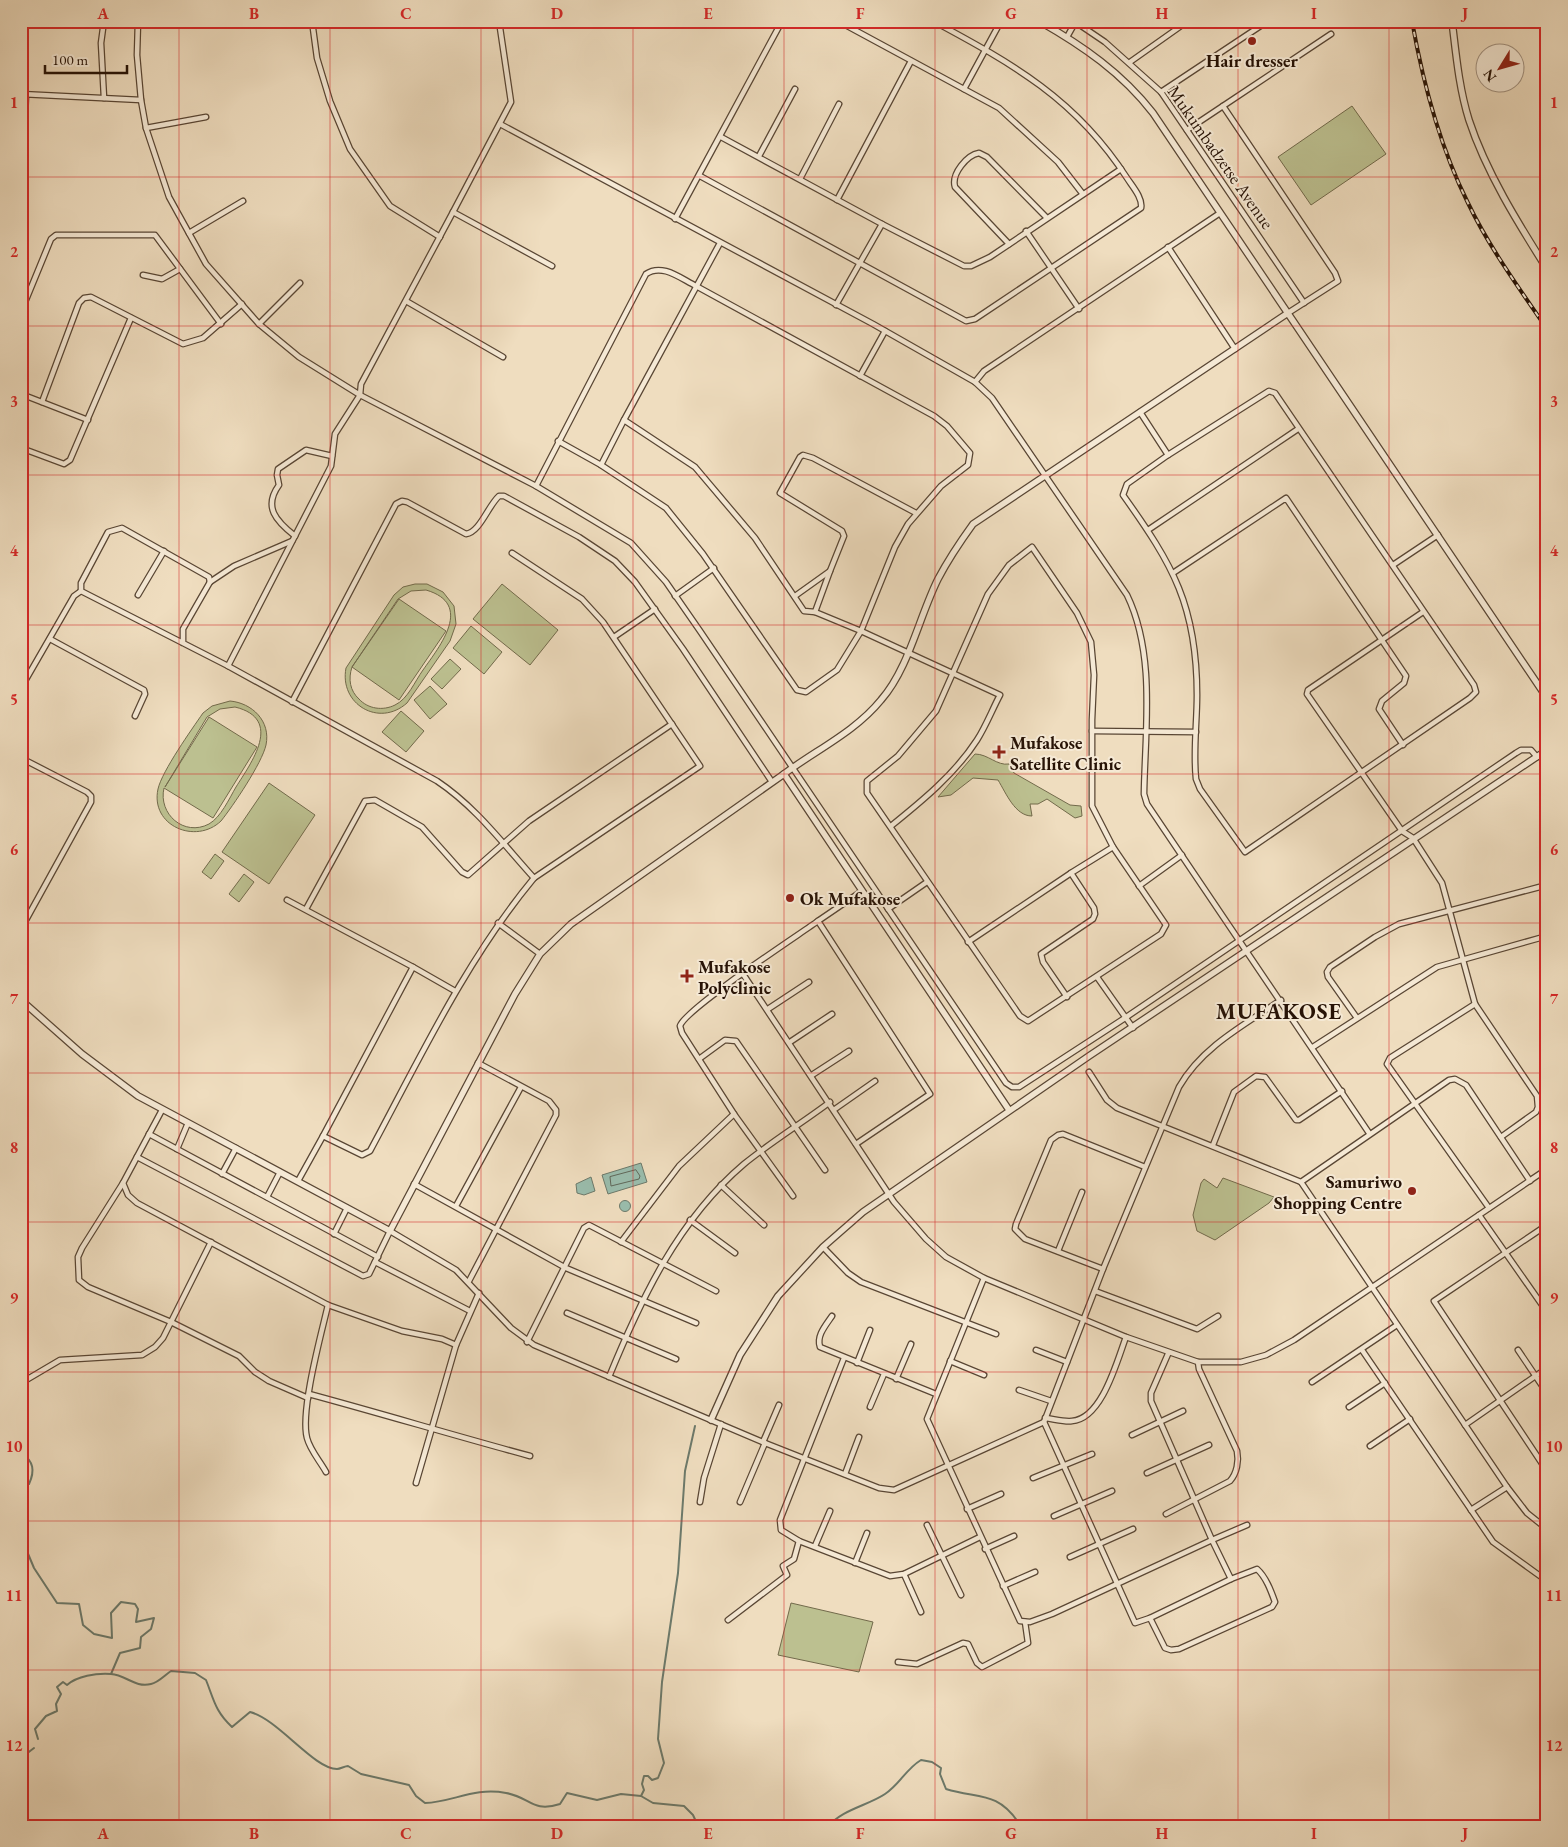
<svg xmlns="http://www.w3.org/2000/svg" width="1568" height="1847" viewBox="0 0 1568 1847" font-family="'EB Garamond',serif">
<rect width="100%" height="100%" fill="#efddbf"/>
<filter id="stains"><feTurbulence type="fractalNoise" baseFrequency=".004" numOctaves="4"/><feColorMatrix values="0 0 0 0 .2 0 0 0 0 .09 0 0 0 0 .02 0 0 0 .5 -.17"/></filter>
<radialGradient id="worn" r=".72"><stop offset=".6" stop-color="#630" stop-opacity="0"/><stop offset="1" stop-color="#630" stop-opacity=".3"/></radialGradient>
<!-- green -->
<g fill="#bcc090" stroke="#726a4b" fill-rule="evenodd">
<path d="M 1352,106 L 1386,154 L 1311,205 L 1278,157 Z"/>
<path d="M 415,584 L 427,584 L 443,592 L 454,606 L 456,624 L 450,641 L 407,703 C 379,728 339,704 346,668 L 394,595 L 403,587 ZM 426,590 C 474,604 440,646 423,670 C 415,681 408,699 395,705 C 383,711 368,709 359,699 C 350,691 348,679 352,667 L 399,700 L 446,631 L 399,599 L 352,667 L 398,599 L 411,591 Z"/>
<path d="M 502,584 L 558,630 L 530,665 L 473,619 Z"/>
<path d="M 471,626 L 502,652 L 484,674 L 453,648 Z"/>
<path d="M 450,659 L 461,669 L 442,689 L 431,679 Z"/>
<path d="M 430,686 L 447,704 L 430,719 L 414,700 Z"/>
<path d="M 230,701 C 252,703 271,721 266,745 C 262,763 233,806 221,821 C 196,845 150,826 158,789 C 162,771 192,729 203,713 L 212,706 ZM 235,707 C 284,719 251,763 236,787 C 229,799 221,817 209,824 C 184,837 158,814 164,788 L 213,818 L 257,747 L 209,717 L 165,787 L 207,717 L 220,709 Z"/>
<path d="M 401,711 L 424,731 L 406,752 L 382,732 Z"/>
<path d="M 975,754 C 988,754 997,766 1009,764 L 1014,773 L 1070,805 L 1081,806 L 1082,816 L 1075,818 L 1047,799 L 1038,804 L 1030,804 L 1032,816 C 1015,816 1006,793 998,780 L 973,778 L 951,795 L 938,797 Z"/>
<path d="M 269,783 L 315,815 L 269,884 L 222,852 Z"/>
<path d="M 215,854 L 224,861 L 211,879 L 202,872 Z"/>
<path d="M 244,874 L 254,882 L 239,902 L 229,894 Z"/>
<path d="M 1223,1178 L 1274,1197 L 1269,1203 L 1215,1240 L 1197,1231 L 1193,1215 L 1201,1183 L 1204,1179 L 1217,1188 Z"/>
<path d="M 791,1603 L 873,1622 L 859,1672 L 778,1655 Z"/>
</g>
<!-- water -->
<g fill="#9abdad" stroke="#6c796a">
<path d="M 641,1163 L 647,1182 L 608,1194 L 602,1175 Z"/>
<path d="M 591,1177 L 595,1191 L 584,1195 L 577,1193 L 576,1184 Z"/>
<circle cx="625" cy="1206" r="5.5"/>
</g>
<g fill="none" stroke-linecap="round" stroke-linejoin="round">
<!-- shore -->
<path stroke="#60685a" stroke-width="1" d="M 636,1170 L 640,1176 L 639,1179 L 611,1186 L 610,1177 Z"/>
<!-- stream -->
<g stroke="#6c796a" stroke-width="2">
<path d="M 21,1453 C 34,1461 35,1471 29,1484 L 21,1485"/>
<path d="M 21,1537 L 34,1568 L 57,1603 L 79,1604 L 83,1625 L 94,1634 L 112,1638 L 111,1613 L 121,1602 L 135,1604 L 138,1609 L 136,1622 L 154,1618 L 151,1629 L 141,1637 L 140,1648 L 120,1653 L 111,1674"/>
<path d="M 38,1739 L 35,1729 L 46,1716 L 57,1711 L 56,1704 L 61,1694 L 57,1687 L 63,1682 L 67,1685 C 77,1676 96,1673 111,1674 C 126,1675 135,1688 151,1684 C 158,1683 165,1675 171,1671 L 195,1673 L 206,1680 C 214,1700 215,1711 232,1727 L 250,1712 C 278,1719 314,1769 337,1769 C 340,1769 345,1766 348,1766 L 361,1774 L 409,1785 L 416,1796 L 425,1803 C 453,1802 474,1787 506,1793 C 530,1797 532,1813 560,1804 L 567,1793 L 597,1800 L 621,1794 L 641,1796 L 653,1803 L 684,1806 L 693,1815 L 698,1826"/>
<path d="M 21,1758 L 34,1748"/>
<path d="M 641,1796 L 644,1790 L 642,1784 L 644,1776 L 648,1776 L 652,1780 L 658,1778 L 664,1763 L 658,1739 L 662,1682 L 678,1573 L 685,1471 L 695,1426"/>
<path d="M 829,1826 C 841,1810 869,1805 885,1794 C 900,1784 906,1769 921,1760 L 932,1762 L 941,1768 L 940,1774 L 946,1789 C 978,1799 997,1791 1018,1822 L 1016,1826"/>
<path d="M 1543,1826 L 1547,1823"/>
</g>
<defs>
<g id="minor">
<path d="M 104,21 L 101,43 L 104,98"/>
<path d="M 138,21 L 137,55 L 141,100 L 146,128 L 169,197 L 206,264 L 259,324 L 299,357 L 360,395 L 536,486 L 631,543 L 666,582 L 700,631 L 1006,1083 L 1012,1087 L 1019,1087 L 1125,1018 L 1516,753 L 1521,750 L 1531,750 L 1537,757"/>
<path d="M 169,21 L 202,22"/>
<path d="M 312,21 L 317,58 L 330,101 L 350,149 L 390,206 L 440,237"/>
<path d="M 838,21 L 999,108 L 1058,162 L 1082,193"/>
<path d="M 1074,21 L 1105,42 L 1161,92 L 1304,303"/>
<path d="M 1067,37 L 1076,21"/>
<path d="M 1130,62 L 1188,21"/>
<path d="M 964,89 L 1001,21"/>
<path d="M 1161,92 L 1268,21"/>
<path d="M 21,94 L 141,100"/>
<path d="M 1223,106 L 1331,34"/>
<path d="M 500,124 L 873,324 L 975,382 L 992,398 L 1127,595 C 1156,655 1145,730 1144,794 L 1147,804 L 1369,1133"/>
<path d="M 146,128 L 206,117"/>
<path d="M 1187,130 L 1223,106 L 1335,273 L 1338,281 L 1288,313"/>
<path d="M 721,137 L 882,224 L 836,305"/>
<path d="M 759,156 L 795,89"/>
<path d="M 700,176 L 966,321 L 975,319 L 1141,208 C 1143,198 1132,186 1127,178 C 1076,99 1013,64 933,21"/>
<path d="M 800,179 L 839,104"/>
<path d="M 837,200 L 911,61"/>
<path d="M 21,204 L 26,94"/>
<path d="M 453,212 L 511,102 L 499,21"/>
<path d="M 675,219 L 782,21"/>
<path d="M 882,224 L 964,266 L 971,266 L 990,257 L 1121,169"/>
<path d="M 1026,231 L 1079,309"/>
<path d="M 189,233 L 243,201"/>
<path d="M 720,243 L 624,420 L 695,467 L 755,538 L 804,611 L 815,612 L 861,631 L 1000,695 C 992,710 986,726 977,740 C 955,774 922,801 891,826"/>
<path d="M 1009,244 L 955,187 C 951,174 967,155 979,153 L 987,157 L 1046,217"/>
<path d="M 1168,247 L 1235,349"/>
<path d="M 143,275 L 162,279 L 180,269"/>
<path d="M 406,301 L 503,357"/>
<path d="M 21,312 L 51,239 L 56,235 L 155,235 L 221,324"/>
<path d="M 259,324 L 300,283"/>
<path d="M 860,376 L 885,331"/>
<path d="M 975,382 L 984,371 L 1220,213"/>
<path d="M 1269,391 L 1275,393 L 1474,685 L 1476,692 L 1470,698 L 1245,852 L 1200,789 L 1196,779 C 1193,752 1197,723 1197,695 C 1197,606 1173,565 1123,495 L 1127,484 L 1168,455 Z"/>
<path d="M 21,394 L 88,420"/>
<path d="M 42,402 L 79,303 L 84,298 L 91,297 L 183,344 L 203,338 L 242,304"/>
<path d="M 1140,412 L 1168,455"/>
<path d="M 21,448 L 64,464 L 70,460 L 131,318"/>
<path d="M 601,465 L 624,420"/>
<path d="M 536,486 L 646,274 C 662,263 680,278 696,286 L 934,416 L 947,426 L 970,453 L 968,465 L 941,486 L 908,524 L 895,547 L 861,631 L 837,670 L 806,692 L 797,690 L 703,554 L 666,508 L 601,465 L 558,441"/>
<path d="M 1148,530 L 1298,429"/>
<path d="M 295,536 C 276,521 263,507 279,485 L 277,475 L 278,469 L 306,450 L 332,456"/>
<path d="M 1032,547 L 1077,613 L 1091,642 L 1094,675 L 1092,720 L 1092,806 L 1113,847 L 1166,925 L 1161,934 L 1028,1021 L 1020,1016 L 867,793 L 867,781 L 898,756 L 936,711 L 988,594 L 1009,565 Z"/>
<path d="M 1393,565 L 1438,535"/>
<path d="M 1173,573 L 1286,498 L 1406,676 L 1404,683 L 1382,701 L 1379,709 L 1403,745"/>
<path d="M 210,582 L 234,566 L 292,541"/>
<path d="M 138,595 L 164,551"/>
<path d="M 675,596 L 714,568"/>
<path d="M 795,596 L 830,571 L 844,536 L 842,531 L 780,493 L 800,457 L 803,455 L 813,458 L 916,513"/>
<path d="M 815,612 L 830,571"/>
<path d="M 1423,612 L 1308,690 L 1307,694 L 1402,831 L 1413,838 L 1442,883 L 1475,1004 L 1537,1096 L 1538,1107 L 1536,1112 L 1501,1137"/>
<path d="M 614,637 L 655,609"/>
<path d="M 50,639 L 144,690 L 145,694 L 135,716"/>
<path d="M 183,643 L 183,629 L 210,582 L 209,577 L 122,528 L 108,532 L 81,583 L 81,591 L 228,666 L 437,781 C 476,807 503,844 534,878 L 700,766 L 603,622 L 582,599 L 512,553"/>
<path d="M 228,666 L 331,466 L 335,434 L 360,395 L 361,384 L 453,212 L 552,266"/>
<path d="M 21,688 L 74,596 L 81,591"/>
<path d="M 292,702 L 396,504 L 402,501 L 407,502 L 466,534 C 480,532 488,506 499,496 L 504,496 L 579,537 L 615,561 L 635,582 L 683,649 L 772,782"/>
<path d="M 1092,731 L 1196,732"/>
<path d="M 21,758 L 87,792 L 91,796 L 91,802 L 21,929"/>
<path d="M 1139,886 L 1182,855"/>
<path d="M 287,900 L 413,967 L 323,1136 L 362,1155 L 370,1151 C 420,1058 466,960 534,878"/>
<path d="M 306,909 L 365,801 L 375,800 L 422,827 L 462,872 L 468,875 L 529,821 L 672,724"/>
<path d="M 888,909 L 927,882"/>
<path d="M 498,923 L 540,954"/>
<path d="M 968,942 L 1071,873"/>
<path d="M 413,967 L 455,991"/>
<path d="M 743,974 L 894,1202 L 926,1239 L 946,1257 L 984,1278 L 1126,1337 L 1198,1362 L 1241,1362 L 1266,1355 L 1294,1340 L 1547,1169"/>
<path d="M 1097,977 L 1133,1028"/>
<path d="M 1067,997 L 1043,962 L 1041,954 L 1093,919 L 1095,914 L 1094,908 L 1071,873 L 1113,847"/>
<path d="M 1475,1004 L 1390,1058 L 1387,1064 L 1489,1208"/>
<path d="M 768,1009 L 809,982"/>
<path d="M 1357,1018 L 1328,977 L 1327,972 L 1330,967 L 1375,937 L 1399,924 L 1547,885"/>
<path d="M 790,1042 L 832,1014"/>
<path d="M 1313,1047 L 1437,967 L 1547,936"/>
<path d="M 699,1059 L 725,1040 L 736,1041 L 825,1170"/>
<path d="M 1089,1072 L 1107,1100 L 1117,1108 L 1301,1182 L 1507,1487 L 1527,1513 L 1547,1529"/>
<path d="M 812,1075 L 849,1051"/>
<path d="M 835,1109 L 875,1081"/>
<path d="M 162,1110 L 123,1183 L 128,1195 L 137,1203 L 328,1305 L 402,1331 L 442,1339 L 456,1345"/>
<path d="M 149,1134 L 378,1257"/>
<path d="M 856,1144 L 930,1094 L 818,921 L 862,891"/>
<path d="M 1213,1145 L 1234,1092 L 1256,1076 L 1265,1077 L 1296,1120 L 1299,1120 L 1342,1091"/>
<path d="M 177,1149 L 188,1123"/>
<path d="M 137,1157 L 363,1276 L 369,1274 L 390,1231 L 456,1270 L 511,1328 L 534,1345 L 765,1443 L 879,1488 L 894,1490 L 1044,1422 L 1103,1269 L 1179,1087 C 1202,1047 1244,1025 1281,1000"/>
<path d="M 222,1174 L 236,1148"/>
<path d="M 298,1181 L 323,1136"/>
<path d="M 1301,1182 L 1449,1080 L 1455,1079 L 1466,1085 L 1530,1181"/>
<path d="M 123,1183 L 82,1248 L 78,1257 L 79,1280 L 88,1287 L 171,1322 L 239,1356 L 255,1372 L 269,1381 L 308,1398"/>
<path d="M 414,1184 L 566,1268 L 696,1323"/>
<path d="M 721,1185 L 764,1225"/>
<path d="M 793,1196 L 734,1114 L 682,1033 L 680,1026 C 685,1009 797,936 818,921"/>
<path d="M 267,1197 L 280,1172"/>
<path d="M 456,1206 L 521,1087"/>
<path d="M 1479,1215 L 1547,1312"/>
<path d="M 690,1220 L 735,1253"/>
<path d="M 1547,1225 L 1434,1301 L 1547,1471"/>
<path d="M 334,1234 L 347,1208"/>
<path d="M 621,1242 L 679,1166 L 734,1114"/>
<path d="M 823,1247 L 848,1273 L 861,1282 L 996,1334"/>
<path d="M 1058,1251 L 1082,1192"/>
<path d="M 375,1262 L 470,1311"/>
<path d="M 1103,1269 L 1025,1239 L 1015,1229 L 1016,1224 L 1051,1140 L 1058,1135 L 1063,1134 L 1145,1167"/>
<path d="M 984,1278 L 927,1419 L 1020,1621 L 1030,1622 L 1052,1614 L 1212,1540 L 1151,1401 L 1151,1393 L 1168,1354"/>
<path d="M 469,1281 L 556,1115 L 556,1110 L 549,1101 L 478,1063"/>
<path d="M 1095,1291 L 1197,1329 L 1218,1316"/>
<path d="M 567,1313 L 676,1359"/>
<path d="M 832,1316 C 826,1325 816,1336 820,1347 L 936,1394"/>
<path d="M 527,1342 L 584,1228 L 589,1225 L 716,1291"/>
<path d="M 1036,1350 L 1067,1362"/>
<path d="M 1362,1350 L 1493,1542 L 1547,1581"/>
<path d="M 1518,1350 L 1547,1393"/>
<path d="M 844,1358 L 780,1520 L 781,1530 L 799,1541 L 890,1576 L 904,1574 L 980,1537"/>
<path d="M 950,1361 L 984,1375"/>
<path d="M 857,1363 L 870,1330"/>
<path d="M 609,1377 C 641,1299 678,1220 744,1164 C 771,1142 802,1123 830,1102"/>
<path d="M 896,1379 L 911,1344"/>
<path d="M 1312,1382 L 1397,1325"/>
<path d="M 21,1383 L 60,1360 L 142,1355 L 155,1347 L 163,1338 L 211,1242"/>
<path d="M 1019,1390 L 1051,1401"/>
<path d="M 309,1394 C 383,1414 456,1436 530,1456"/>
<path d="M 870,1407 L 884,1374"/>
<path d="M 1349,1407 L 1385,1383"/>
<path d="M 1045,1418 C 1054,1419 1064,1422 1072,1421 C 1102,1419 1117,1361 1126,1337"/>
<path d="M 1044,1422 L 1135,1623 L 1150,1618"/>
<path d="M 1465,1425 L 1547,1368"/>
<path d="M 1132,1435 L 1183,1411"/>
<path d="M 763,1442 L 779,1405"/>
<path d="M 1370,1446 L 1410,1419"/>
<path d="M 326,1472 C 320,1461 310,1450 307,1438 C 300,1411 321,1335 328,1305"/>
<path d="M 1147,1473 L 1209,1445"/>
<path d="M 845,1474 L 859,1437"/>
<path d="M 1033,1478 L 1092,1454"/>
<path d="M 416,1483 L 456,1345 L 479,1293"/>
<path d="M 700,1502 L 704,1478 L 721,1424"/>
<path d="M 740,1502 L 765,1443"/>
<path d="M 967,1509 L 1001,1494"/>
<path d="M 1471,1510 L 1507,1487"/>
<path d="M 1166,1514 L 1230,1481 C 1237,1473 1239,1461 1237,1451 L 1199,1369 L 1198,1362"/>
<path d="M 1054,1516 L 1112,1491"/>
<path d="M 927,1525 L 961,1595"/>
<path d="M 815,1546 L 830,1511"/>
<path d="M 985,1549 L 1014,1536"/>
<path d="M 1070,1557 L 1133,1529"/>
<path d="M 855,1563 L 867,1533"/>
<path d="M 1257,1569 C 1266,1577 1271,1591 1275,1602 L 1272,1607 L 1179,1649 L 1171,1650 L 1165,1648 L 1150,1618 L 1231,1579 Z"/>
<path d="M 904,1574 L 921,1612"/>
<path d="M 1231,1579 L 1212,1540 L 1247,1525"/>
<path d="M 1003,1586 L 1035,1572"/>
<path d="M 728,1620 L 787,1575 L 783,1566 L 794,1559 L 799,1541"/>
<path d="M 898,1662 L 917,1664 L 963,1643 L 968,1644 L 977,1663 L 982,1667 L 1028,1643 L 1025,1622"/>
</g>
<g id="tertiary">
<path d="M 1039,21 C 1083,46 1122,73 1153,113 L 1547,698"/>
<path d="M 1452,21 C 1456,54 1459,88 1469,120 C 1486,172 1518,223 1547,269"/>
<path d="M 21,1000 L 82,1054 L 138,1096 L 390,1231 L 515,994 L 540,954 L 571,924 L 784,774"/>
<path d="M 1009,1110 L 784,774 C 816,750 855,732 881,700 C 909,668 919,617 938,579 C 948,560 960,542 973,524 L 1288,313"/>
<path d="M 711,1420 L 740,1355 L 778,1296 L 823,1247 L 863,1212 L 1089,1056 L 1547,750"/>
</g>
</defs>
<!-- minor casing -->
<use href="#minor" stroke="#594634" stroke-width="7"/>
<!-- tertiary casing -->
<use href="#tertiary" stroke="#594634" stroke-width="8"/>
<!-- minor -->
<use href="#minor" stroke="#f5e9d5" stroke-width="4.5"/>
<!-- tertiary -->
<use href="#tertiary" stroke="#f5e9d5" stroke-width="5.5"/>
<defs>
<path id="rail" d="M 1412,21 C 1423,83 1440,147 1468,203 C 1489,247 1519,288 1547,329"/>
</defs>
<!-- rail casing -->
<use href="#rail" stroke="#271306" stroke-width="4"/>
<!-- rail -->
<use href="#rail" stroke="#f5e9d5" stroke-width="2" stroke-dasharray="5.5" stroke-linecap="butt"/>
</g>
<!-- grid -->
<path fill="none" stroke="#d62828" stroke-width="1" stroke-opacity="0.55" d="M 179,21 L 179,1826M 330,21 L 330,1826M 481,21 L 481,1826M 633,21 L 633,1826M 784,21 L 784,1826M 935,21 L 935,1826M 1087,21 L 1087,1826M 1238,21 L 1238,1826M 1389,21 L 1389,1826M 21,177 L 1547,177M 21,326 L 1547,326M 21,475 L 1547,475M 21,625 L 1547,625M 21,774 L 1547,774M 21,923 L 1547,923M 21,1073 L 1547,1073M 21,1222 L 1547,1222M 21,1372 L 1547,1372M 21,1521 L 1547,1521M 21,1670 L 1547,1670"/>
<!-- markers -->
<g fill="#8f2418" stroke="#f5e9d5" stroke-width="2">
<circle cx="1252" cy="41" r="5"/>
<path d="M996.5 744.5h5v5h5v5h-5v5h-5v-5h-5v-5h5z"/>
<circle cx="790" cy="898" r="5"/>
<path d="M684.5 968.5h5v5h5v5h-5v5h-5v-5h-5v-5h5z"/>
<circle cx="1412" cy="1191" r="5"/>
</g>
<g text-anchor="middle" dominant-baseline="central" stroke-width="4" stroke-linejoin="round" paint-order="stroke">
<!-- poi labels -->
<g font-size="18" font-weight="bold" fill="#271306" stroke="#f5e9d5" text-anchor="start">
<text x="1252" y="60" text-anchor="middle">Hair dresser</text>
<text x="1010" y="742">Mufakose<tspan x="1010" dy="21">Satellite Clinic</tspan></text>
<text x="800" y="898">Ok Mufakose</text>
<text x="698" y="966">Mufakose<tspan x="698" dy="21">Polyclinic</tspan></text>
<text x="1402" y="1181" text-anchor="end">Samuriwo<tspan x="1402" dy="21">Shopping Centre</tspan></text>
</g>
<!-- street labels -->
<g font-size="18" fill="#271306" stroke="#f5e9d5">
<text transform="translate(1221 157) rotate(55)">Mukumbadzetse Avenue</text>
</g>
<!-- district labels -->
<g font-size="22" font-weight="bold" letter-spacing="1" fill="#271306" stroke="#f5e9d5">
<text x="1279" y="1011">MUFAKOSE</text>
</g>
</g>
<!-- margin -->
<rect width="1568" height="1847" fill="none" stroke="#efddbf" stroke-width="55"/>
<!-- north arrow -->
<g transform="translate(1500 68) rotate(233)"><circle r="24" fill="#f5e9d5" stroke="#a39382"/>
<path d="M0-4L9 19L0 12L-9 19Z" fill="#8f2418"/>
<text y="-8" font-size="14" font-weight="bold" text-anchor="middle" fill="#271306">N</text>
</g>
<!-- scale -->
<path d="M45 65v8h82v-8" fill="none" stroke="#271306" stroke-width="2.5"/>
<text x="52" y="65" font-size="15" fill="#271306" stroke="#f5e9d5" stroke-width="4" paint-order="stroke">100 m</text>
<rect x="28" y="28" width="1512" height="1792" fill="none" stroke="#d62828" stroke-width="2"/>
<g font-size="16" text-anchor="middle" font-weight="bold" fill="#d62828">
<text x="103" y="19">A</text>
<text x="254" y="19">B</text>
<text x="406" y="19">C</text>
<text x="557" y="19">D</text>
<text x="708" y="19">E</text>
<text x="860" y="19">F</text>
<text x="1011" y="19">G</text>
<text x="1162" y="19">H</text>
<text x="1314" y="19">I</text>
<text x="1465" y="19">J</text>
<text x="14" y="108">1</text>
<text x="1554" y="108">1</text>
<text x="14" y="257">2</text>
<text x="1554" y="257">2</text>
<text x="14" y="407">3</text>
<text x="1554" y="407">3</text>
<text x="14" y="556">4</text>
<text x="1554" y="556">4</text>
<text x="14" y="705">5</text>
<text x="1554" y="705">5</text>
<text x="14" y="855">6</text>
<text x="1554" y="855">6</text>
<text x="14" y="1004">7</text>
<text x="1554" y="1004">7</text>
<text x="14" y="1153">8</text>
<text x="1554" y="1153">8</text>
<text x="14" y="1303">9</text>
<text x="1554" y="1303">9</text>
<text x="14" y="1452">10</text>
<text x="1554" y="1452">10</text>
<text x="14" y="1601">11</text>
<text x="1554" y="1601">11</text>
<text x="14" y="1751">12</text>
<text x="1554" y="1751">12</text>
<text x="103" y="1839">A</text>
<text x="254" y="1839">B</text>
<text x="406" y="1839">C</text>
<text x="557" y="1839">D</text>
<text x="708" y="1839">E</text>
<text x="860" y="1839">F</text>
<text x="1011" y="1839">G</text>
<text x="1162" y="1839">H</text>
<text x="1314" y="1839">I</text>
<text x="1465" y="1839">J</text>
</g>
<rect width="100%" height="100%" filter="url(#stains)"/>
<rect width="100%" height="100%" fill="url(#worn)"/>
</svg>
